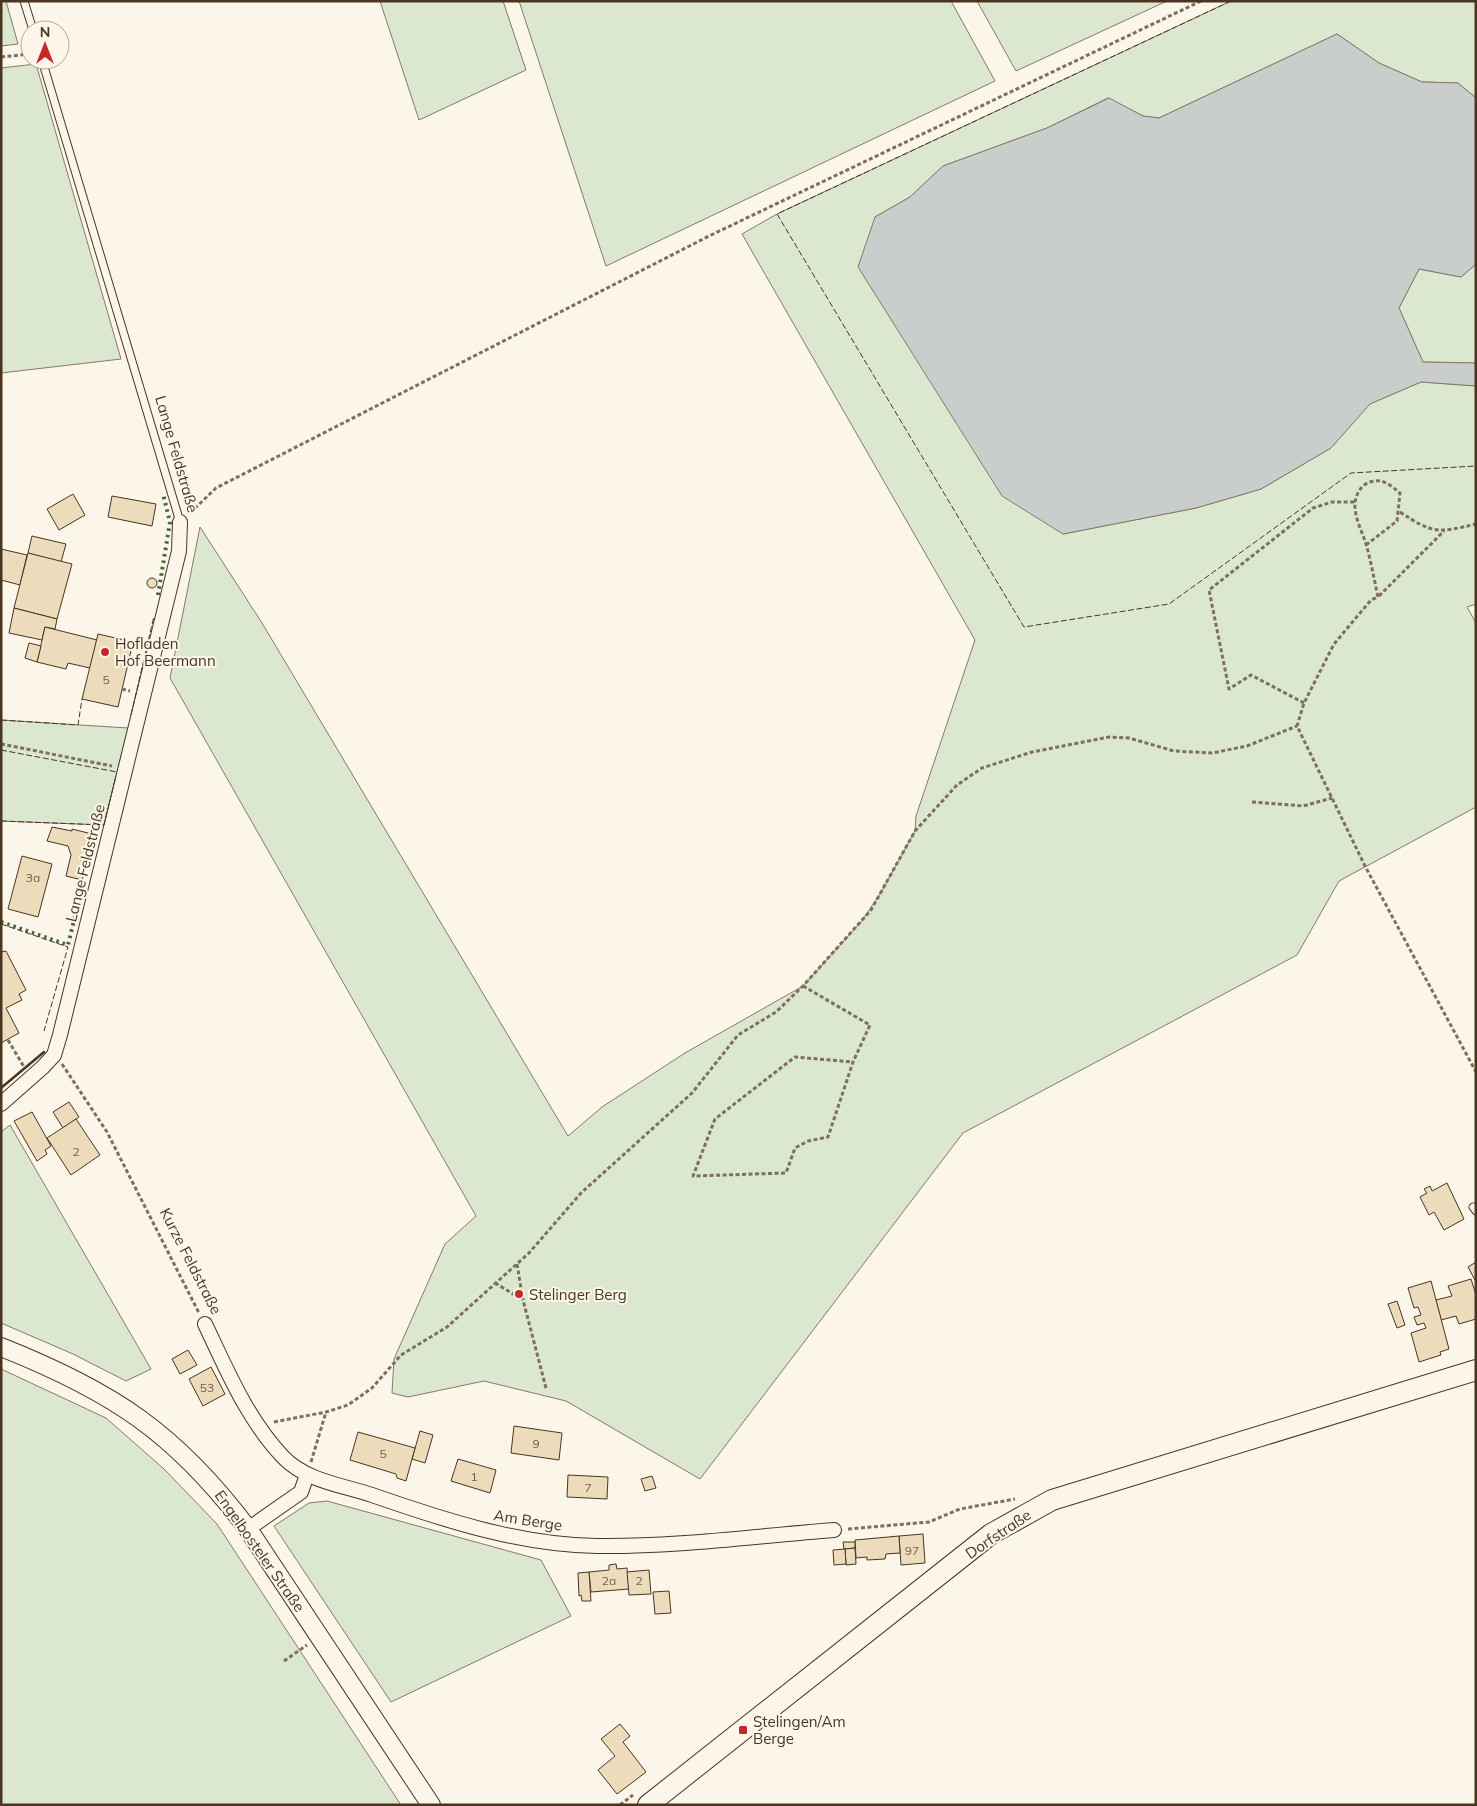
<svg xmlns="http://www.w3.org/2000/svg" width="1477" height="1806" viewBox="0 0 1477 1806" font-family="Mulish,sans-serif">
<rect width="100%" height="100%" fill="#fbf6e9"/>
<!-- green -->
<g fill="#dce7d0" stroke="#887966">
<path d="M 1,1 L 6,1 L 18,44 L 1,46 Z"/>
<path d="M 380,1 L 503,1 L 526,70 L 419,120 Z"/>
<path d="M 519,1 L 951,1 L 995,81 L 606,266 Z"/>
<path d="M 977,1 L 1167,1 L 1016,71 Z"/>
<path d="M 1231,1 L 1476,1 L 1476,98 L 1458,83 L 1422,82 L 1379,63 L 1337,34 L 1159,118 L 1143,116 L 1108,98 L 1047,128 L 943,166 L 910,197 L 875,217 L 1063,534 L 1196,508 L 1261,489 L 1331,448 L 1369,404 L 1421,382 L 1476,386 L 1476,604 L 1467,607 L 1476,623 L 1476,807 L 1339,881 L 1297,955 L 963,1133 L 700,1479 L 566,1401 L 484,1381 L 408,1397 L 392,1393 L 394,1359 L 445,1244 L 476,1216 L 170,678 L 200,527 L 262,623 L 568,1136 L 602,1107 L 685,1053 L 803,986 L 861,922 L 880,894 L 915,831 L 916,816 L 975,640 L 742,234 L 777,214 Z"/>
<path d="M 36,64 L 121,359 L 1,373 L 1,68 Z"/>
<path d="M 1476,264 L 1476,363 L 1423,362 L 1399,308 L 1419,269 L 1461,277 Z"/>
<path d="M 1,720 L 128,728 L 104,825 L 1,821 Z"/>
<path d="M 10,1125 L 151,1369 L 126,1381 L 73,1354 L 1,1323 L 1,1132 Z"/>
<path d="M 1,1369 L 106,1418 L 164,1469 L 217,1524 L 401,1805 L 1,1805 Z"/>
<path d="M 327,1501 L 541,1560 L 571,1616 L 391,1702 L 274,1526 L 309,1503 Z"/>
</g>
<!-- water -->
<path fill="#c9cecd" stroke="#887966" d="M 1337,34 L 1379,63 L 1422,82 L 1458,83 L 1476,98 L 1476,264 L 1461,277 L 1419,269 L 1399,308 L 1423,362 L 1476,363 L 1476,386 L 1421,382 L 1370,404 L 1331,448 L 1261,489 L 1196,508 L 1063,534 L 1002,496 L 858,267 L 875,217 L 910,197 L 943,166 L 1047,128 L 1109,98 L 1143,116 L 1159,118 Z"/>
<!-- building -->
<g fill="#ecdcbc" stroke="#4a3520">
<path d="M 73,494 L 85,515 L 59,530 L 47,509 Z"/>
<path d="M 112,496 L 156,504 L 152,526 L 108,517 Z"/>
<path d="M 32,536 L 66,544 L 61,562 L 28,553 Z"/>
<path d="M 1,549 L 27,555 L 20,585 L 1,580 Z"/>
<path d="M 28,553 L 72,564 L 57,619 L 14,608 Z"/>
<circle cx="152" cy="583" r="5"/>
<path d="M 14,608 L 57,619 L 55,629 L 45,627 L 42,640 L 9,633 Z"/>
<path d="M 45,627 L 97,640 L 90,668 L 68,663 L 66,669 L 37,662 Z"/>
<path d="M 98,634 L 133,642 L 118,707 L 82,699 Z"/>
<path d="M 29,643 L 41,646 L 37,662 L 25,658 Z"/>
<path d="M 52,827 L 72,831 L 72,829 L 96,835 L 82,880 L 66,876 L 71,855 L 68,846 L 47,841 Z"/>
<path d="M 22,856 L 52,864 L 38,917 L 8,909 Z"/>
<path d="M 6,951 L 26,990 L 19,994 L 22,1000 L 6,1008 L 19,1033 L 1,1043 L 1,952 Z"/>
<path d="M 69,1102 L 79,1117 L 63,1128 L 53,1112 Z"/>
<path d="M 32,1112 L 51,1146 L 45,1150 L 47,1154 L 37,1161 L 14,1121 Z"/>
<path d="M 76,1119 L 100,1155 L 71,1175 L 47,1138 Z"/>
<path d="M 1447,1183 L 1464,1219 L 1444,1230 L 1434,1212 L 1429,1215 L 1420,1197 L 1427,1193 L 1424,1189 L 1430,1186 L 1432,1191 Z"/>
<path d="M 1476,1262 L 1476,1282 L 1468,1267 Z"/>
<path d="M 1471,1279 L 1476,1295 L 1476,1319 L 1459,1324 L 1456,1316 L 1441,1320 L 1436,1300 L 1452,1296 L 1448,1286 Z"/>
<path d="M 1431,1281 L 1449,1349 L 1440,1352 L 1441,1355 L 1419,1362 L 1411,1333 L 1426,1328 L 1424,1323 L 1417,1325 L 1414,1317 L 1421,1315 L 1418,1307 L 1414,1308 L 1408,1288 Z"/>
<path d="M 1397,1301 L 1405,1325 L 1397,1328 L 1388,1304 Z"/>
<path d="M 188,1350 L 197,1365 L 180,1374 L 172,1359 Z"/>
<path d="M 211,1367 L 225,1394 L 203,1406 L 189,1379 Z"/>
<path d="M 514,1426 L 562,1433 L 559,1460 L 511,1453 Z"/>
<path d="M 420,1431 L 433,1435 L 425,1463 L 412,1459 Z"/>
<path d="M 358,1432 L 415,1448 L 406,1481 L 397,1478 L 396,1474 L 350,1460 Z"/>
<path d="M 458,1459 L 496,1470 L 490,1493 L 451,1481 Z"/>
<path d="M 568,1475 L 608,1477 L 607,1499 L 567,1497 Z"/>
<path d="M 652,1476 L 656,1488 L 645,1491 L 641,1479 Z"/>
<path d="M 923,1534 L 925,1563 L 901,1565 L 899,1536 Z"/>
<path d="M 899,1536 L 900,1553 L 886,1554 L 885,1559 L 867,1560 L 867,1557 L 856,1558 L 855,1540 Z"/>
<path d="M 843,1542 L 855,1542 L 855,1548 L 844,1549 Z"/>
<path d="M 855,1548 L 856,1564 L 846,1565 L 845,1549 Z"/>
<path d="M 845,1549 L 846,1564 L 834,1565 L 833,1550 Z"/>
<path d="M 616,1564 L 617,1569 L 627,1568 L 629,1589 L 591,1592 L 589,1572 L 609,1570 L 609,1565 Z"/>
<path d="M 649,1570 L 651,1594 L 629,1595 L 627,1572 Z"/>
<path d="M 589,1572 L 591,1601 L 582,1601 L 581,1595 L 579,1596 L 578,1573 Z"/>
<path d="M 669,1591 L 671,1613 L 655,1614 L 653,1592 Z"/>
<path d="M 620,1724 L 630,1736 L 623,1742 L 646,1772 L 617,1794 L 598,1770 L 615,1756 L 601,1739 Z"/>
</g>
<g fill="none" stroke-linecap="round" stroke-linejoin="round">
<defs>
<g id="service">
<path d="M 24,1 L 33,30"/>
<path d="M 42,60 L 180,522"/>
<path d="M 1473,1207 L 1476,1211"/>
</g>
<g id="minor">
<path d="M 1,1104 L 43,1067 L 54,1055 L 60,1035 L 179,551 L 180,522"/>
<path d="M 205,1324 C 227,1370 247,1419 283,1457 C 306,1481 342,1485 372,1495 C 444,1520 520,1545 597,1546 C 676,1547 756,1536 834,1530"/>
<path d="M 248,1529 L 301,1492 L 307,1475"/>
</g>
<path id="tertiary" d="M 1,1347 C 112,1391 176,1433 248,1529 L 431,1805"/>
<path id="secondary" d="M 648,1805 L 991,1534 L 1052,1500 L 1476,1370"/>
</defs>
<!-- service casing -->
<use href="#service" stroke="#4a3520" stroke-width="9"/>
<!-- minor casing -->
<use href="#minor" stroke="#4a3520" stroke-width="16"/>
<!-- tertiary casing -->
<use href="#tertiary" stroke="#4a3520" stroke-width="20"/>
<!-- secondary casing -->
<use href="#secondary" stroke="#4a3520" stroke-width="22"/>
<!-- path -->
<g stroke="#7f6f5c" stroke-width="3" stroke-dasharray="4 2.5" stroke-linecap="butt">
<path d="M 1,57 L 30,54"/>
<path d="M 1400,512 C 1433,534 1438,533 1476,524"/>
<path d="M 190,513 L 216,488 L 709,236 L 1201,1"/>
<path d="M 1366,545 L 1397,521 L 1400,493 C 1390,485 1383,478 1370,482 C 1361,485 1356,494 1355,503 C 1354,517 1362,531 1366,544 C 1371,561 1374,579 1378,597 L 1371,600 L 1334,644 L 1304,703 L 1297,726 L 1365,866 L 1476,1072"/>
<path d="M 1379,596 L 1444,531"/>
<path d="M 122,689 L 130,691"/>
<path d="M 1304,703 L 1251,675 L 1229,689 L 1209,590 L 1313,508 L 1332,502 L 1355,502"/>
<path d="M 1,744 L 112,766"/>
<path d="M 1252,802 L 1303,806 L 1332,798"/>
<path d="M 803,986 L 870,1025 L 853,1062 L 828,1137 L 808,1141 L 795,1148 L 786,1173 L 693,1176 L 715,1119 L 795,1057 L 853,1062"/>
<path d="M 8,1040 L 24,1067"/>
<path d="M 62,1064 L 107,1132 L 199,1313"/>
<path d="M 517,1264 L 523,1300 L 546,1388"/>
<path d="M 495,1283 L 523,1300"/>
<path d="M 274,1422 L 326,1412 L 348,1405 L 372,1388 L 401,1355 L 447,1327 L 529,1253 L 581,1193 L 692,1093 L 738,1035 L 776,1012 L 803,986 L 871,910 L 915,831 L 957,785 L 982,768 L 1032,752 L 1109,737 L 1129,738 L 1174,751 L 1212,753 L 1247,746 L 1297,726"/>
<path d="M 311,1462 L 326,1412"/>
<path d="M 848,1529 L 929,1522 L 960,1509 L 1015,1499"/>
<path d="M 284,1661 L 307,1645"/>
<path d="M 620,1805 L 633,1795"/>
</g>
<!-- service -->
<use href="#service" stroke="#fbf6e9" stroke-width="7"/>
<!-- minor -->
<use href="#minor" stroke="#fbf6e9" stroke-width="14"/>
<!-- tertiary -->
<use href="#tertiary" stroke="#fbf6e9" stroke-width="18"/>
<!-- secondary -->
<use href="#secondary" stroke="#fbf6e9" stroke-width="20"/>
<!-- hedge -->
<g stroke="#436837" stroke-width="4" stroke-dasharray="2.5 4" stroke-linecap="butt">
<path d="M 158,595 L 170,522 L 163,494"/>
<path d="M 1,922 L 68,945 L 78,904 L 72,902"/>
</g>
<!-- fence -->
<g stroke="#4a3520" stroke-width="1" stroke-dasharray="6 2.5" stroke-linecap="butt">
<path d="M 1231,1 L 777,214 L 1024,627 L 1169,604 L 1351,473 L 1476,466"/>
<path d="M 131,715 L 154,616"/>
<path d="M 1,720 L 78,725 L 82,699"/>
<path d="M 1,750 L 117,772"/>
<path d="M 1,821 L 104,825 L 116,776"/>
<path d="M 1,924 L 68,947 L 44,1031"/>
</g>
<!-- wall -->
<path stroke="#4a3520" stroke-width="2.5" d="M 1,1088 L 44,1052"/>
</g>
<!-- markers -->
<g fill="#c62828" stroke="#fbf6e9" stroke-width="2">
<circle cx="105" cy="652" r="5"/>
<circle cx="519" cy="1294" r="5"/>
<rect x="738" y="1725" width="10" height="10" rx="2.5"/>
</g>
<g text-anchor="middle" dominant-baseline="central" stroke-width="4" stroke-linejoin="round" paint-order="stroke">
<!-- number labels -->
<g font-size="12" fill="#725f47">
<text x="106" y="679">5</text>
<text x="33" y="877">3a</text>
<text x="76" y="1151">2</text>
<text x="207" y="1387">53</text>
<text x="536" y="1443">9</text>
<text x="383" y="1453">5</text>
<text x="474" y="1476">1</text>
<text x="588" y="1487">7</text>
<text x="912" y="1550">97</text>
<text x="609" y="1580">2a</text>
<text x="639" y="1580">2</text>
</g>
<!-- street labels -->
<g font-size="15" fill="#4a3520" stroke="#fbf6e9">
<text transform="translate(177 454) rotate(74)">Lange Feldstraße</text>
<text transform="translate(85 863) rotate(-76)">Lange Feldstraße</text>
<text transform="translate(191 1261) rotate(63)">Kurze Feldstraße</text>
<text transform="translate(528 1520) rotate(9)">Am Berge</text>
<text transform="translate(998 1534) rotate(-34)">Dorfstraße</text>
<text transform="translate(260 1551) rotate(55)">Engelbosteler Straße</text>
</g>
<!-- poi labels -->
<g font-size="15" fill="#4a3520" stroke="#fbf6e9" text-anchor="start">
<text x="115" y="643">Hofladen<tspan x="115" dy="17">Hof Beermann</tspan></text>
<text x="529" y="1294">Stelinger Berg</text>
<text x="753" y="1721">Stelingen/Am<tspan x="753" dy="17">Berge</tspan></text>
</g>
</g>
<!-- border -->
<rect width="1477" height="1806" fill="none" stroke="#4a3520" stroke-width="5"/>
<!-- north arrow -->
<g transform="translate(45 45)"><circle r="24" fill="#fbf6e9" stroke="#b4a999"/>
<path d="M0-4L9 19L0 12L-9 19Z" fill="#c62828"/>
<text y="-8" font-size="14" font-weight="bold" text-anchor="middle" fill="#4a3520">N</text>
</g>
</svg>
